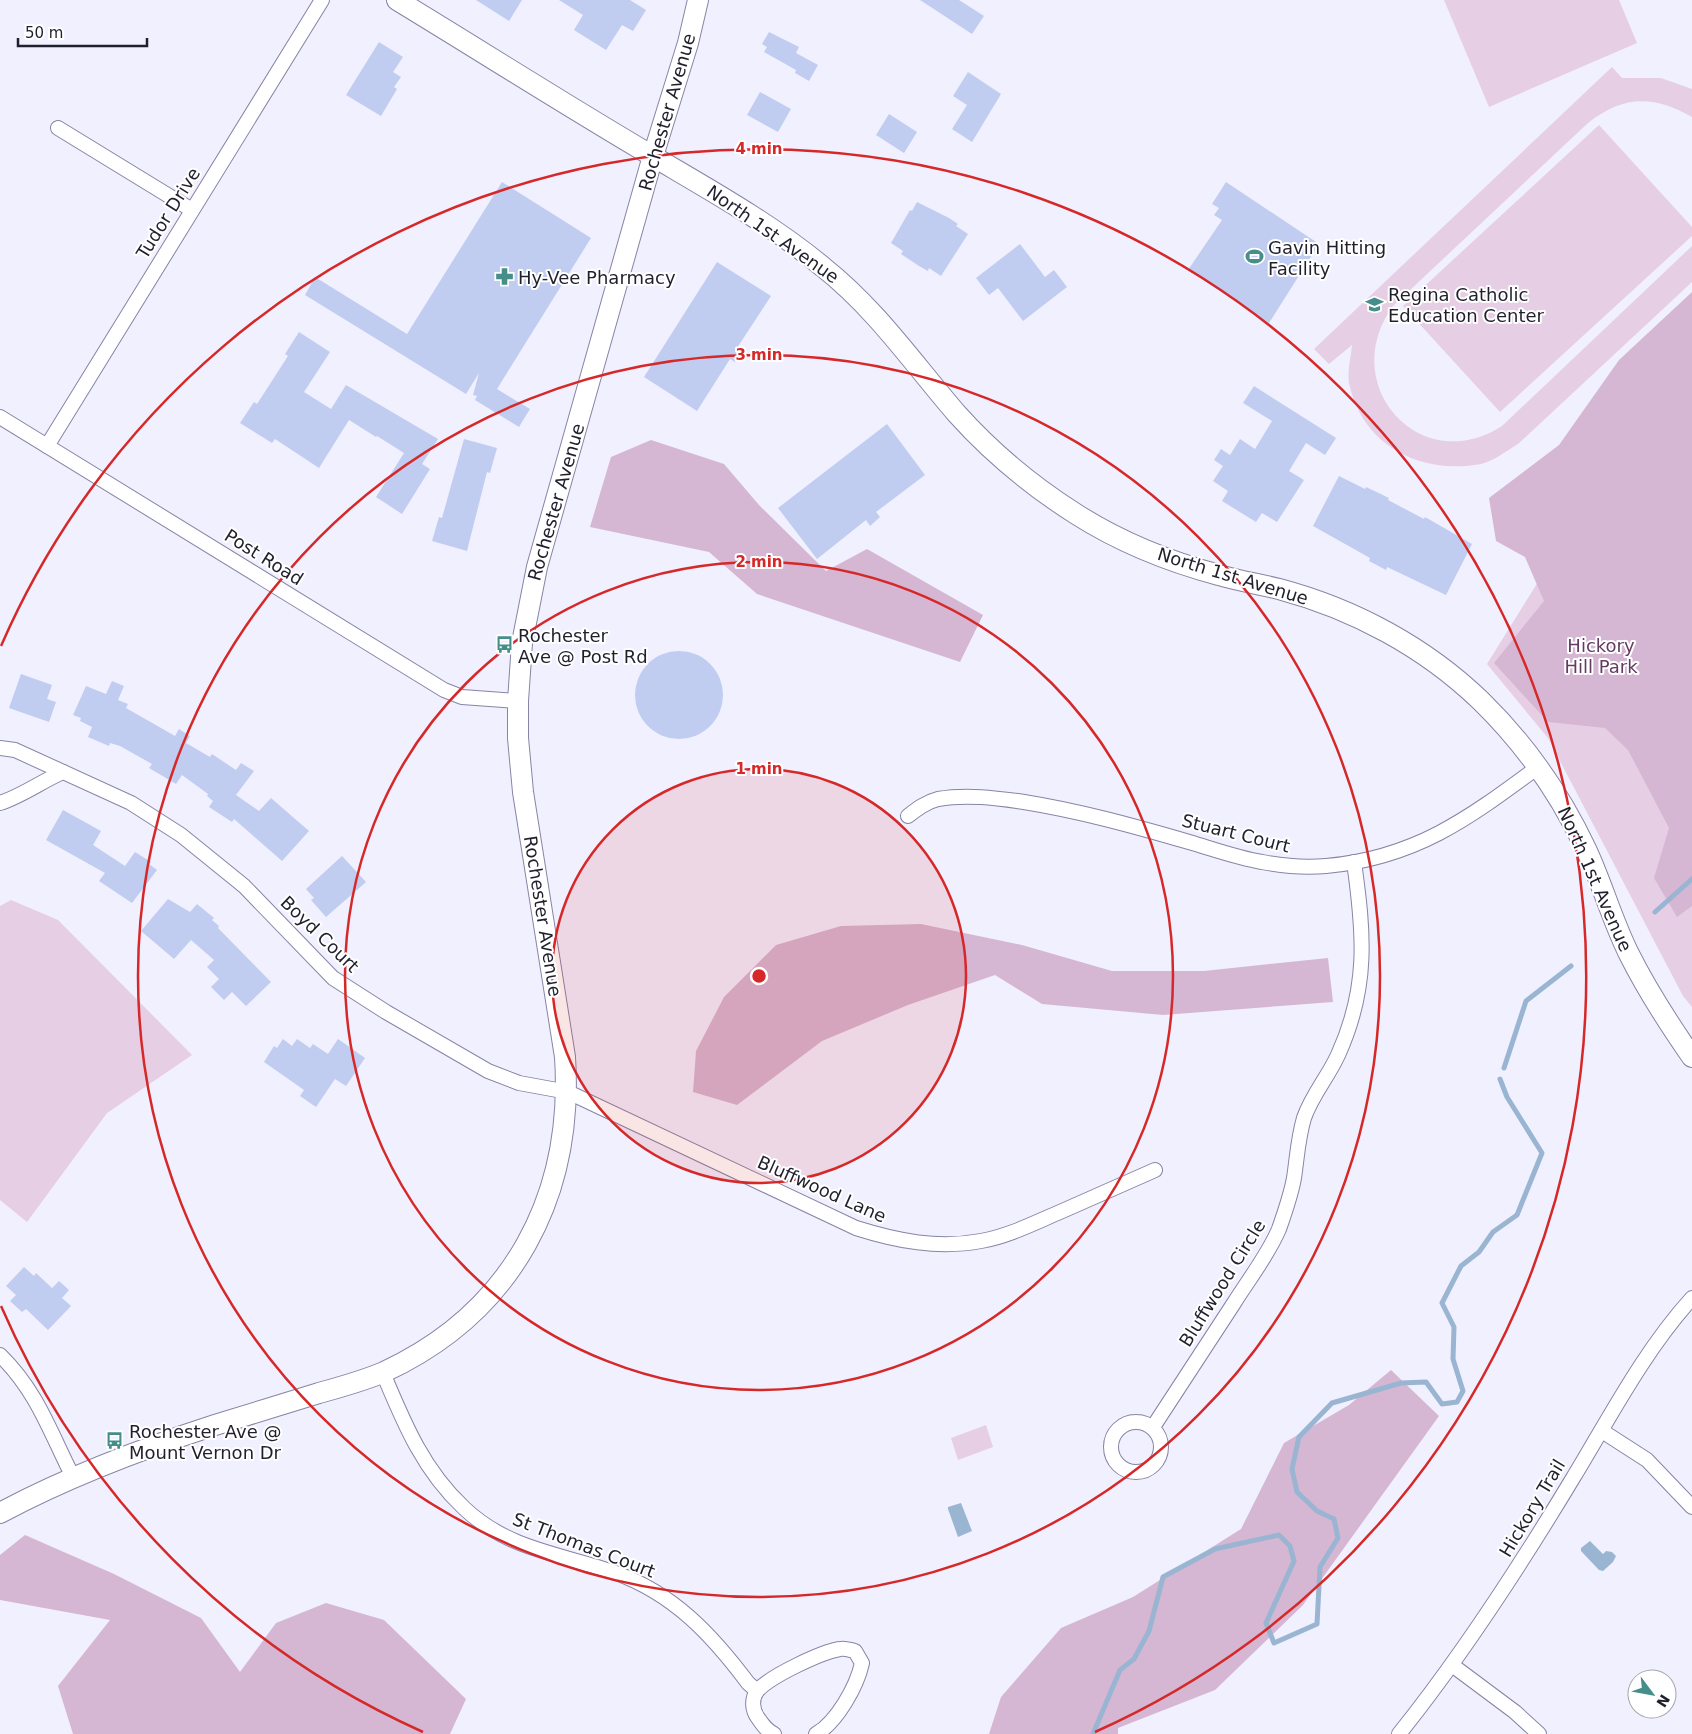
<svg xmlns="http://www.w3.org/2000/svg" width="1692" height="1734" viewBox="0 0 1692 1734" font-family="'DejaVu Sans',sans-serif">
<rect width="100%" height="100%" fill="#f1f0fe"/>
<!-- green -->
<g fill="#e6cee4">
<path d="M 1444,0 L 1619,0 L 1637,43 L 1489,107 Z"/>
<path d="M 1612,67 L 1622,78 L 1661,78 L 1692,89 L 1692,117 C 1654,95 1623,95 1588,123 L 1393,306 C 1336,384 1420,479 1502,426 L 1692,246 L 1692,282 L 1518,444 C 1506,451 1494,461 1481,464 C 1421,475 1362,446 1349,383 C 1347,371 1351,357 1352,345 L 1329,364 L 1314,349 Z"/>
<path d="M 1599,125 L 1692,227 L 1692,236 L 1500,412 L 1403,306 Z"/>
<path d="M 1692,334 L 1692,1007 L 1683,996 L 1548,738 L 1487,664 Z"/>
<path d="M 11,900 L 58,920 L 192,1055 L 107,1113 L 27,1222 L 0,1200 L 0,906 Z"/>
<path d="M 986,1425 L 993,1447 L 958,1460 L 951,1438 Z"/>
</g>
<!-- forest -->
<g fill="#d5b7d3">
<path d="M 1692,292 L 1692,906 L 1677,917 L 1654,878 L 1669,828 L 1628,750 L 1605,728 L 1548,722 L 1494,663 L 1544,601 L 1525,557 L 1496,541 L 1489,498 L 1559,445 L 1619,360 Z"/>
<path d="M 651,440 L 724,464 L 759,505 L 826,571 L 867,549 L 983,615 L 960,662 L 757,594 L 709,552 L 590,527 L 611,457 Z"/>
<path d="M 921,924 L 1022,945 L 1112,971 L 1204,971 L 1328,958 L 1333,1002 L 1163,1015 L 1042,1004 L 995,975 L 908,1005 L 822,1041 L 737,1105 L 693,1092 L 696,1051 L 724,997 L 776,945 L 841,926 Z"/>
<path d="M 1391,1370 L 1439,1416 L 1303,1605 L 1215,1690 L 1118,1728 L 1118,1734 L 989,1734 L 1001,1697 L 1061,1628 L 1133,1597 L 1241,1529 L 1284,1443 L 1349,1405 Z"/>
<path d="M 25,1535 L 114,1574 L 201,1618 L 240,1672 L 276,1623 L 326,1603 L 384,1620 L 466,1699 L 450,1734 L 73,1734 L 58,1686 L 110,1620 L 0,1600 L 0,1555 Z"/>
</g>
<!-- water -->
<g fill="#9ab5d2">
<path d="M 961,1503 L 972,1531 L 958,1537 L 948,1509 L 948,1507 Z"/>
<path d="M 1590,1541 L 1603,1554 L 1606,1551 L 1612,1552 L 1616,1556 L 1613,1562 L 1603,1571 L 1599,1570 L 1581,1551 L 1581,1548 Z"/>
</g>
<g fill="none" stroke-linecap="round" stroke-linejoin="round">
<!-- stream -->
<g stroke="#9ab5d2" stroke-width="5">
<path d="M 1655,912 L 1692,879"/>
<path d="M 1504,1068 L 1526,1001 L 1571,966"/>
<path d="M 1093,1734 L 1120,1670 L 1134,1659 L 1149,1631 L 1163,1577 L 1215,1549 L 1279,1535 L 1290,1546 L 1294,1561 L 1266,1623 L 1274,1643 L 1317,1624 L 1320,1567 L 1338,1538 L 1334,1519 L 1317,1511 L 1297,1492 L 1292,1469 L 1299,1437 L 1332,1403 L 1401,1383 L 1426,1382 L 1442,1404 L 1457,1402 L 1463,1391 L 1453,1359 L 1454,1327 L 1442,1303 L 1461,1266 L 1479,1252 L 1493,1232 L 1517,1215 L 1542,1153 L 1507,1097 L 1500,1079"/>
</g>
</g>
<!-- building -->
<g fill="#c0cdf0">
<path d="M 476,0 L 522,0 L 509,21 Z"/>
<path d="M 559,0 L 630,0 L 646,10 L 633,31 L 622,25 L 606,50 L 574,30 L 583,15 Z"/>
<path d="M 920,0 L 959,0 L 984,16 L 972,34 Z"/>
<path d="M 769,32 L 799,47 L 796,53 L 818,65 L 809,81 L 795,73 L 796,70 L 764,52 L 767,47 L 762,44 Z"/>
<path d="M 379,42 L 403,57 L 393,72 L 401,77 L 394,87 L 397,89 L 381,116 L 346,95 Z"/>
<path d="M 968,72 L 1001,94 L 972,142 L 952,129 L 967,105 L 953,96 Z"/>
<path d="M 760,92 L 791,109 L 778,132 L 747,115 Z"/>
<path d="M 889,114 L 917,132 L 904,153 L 876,135 Z"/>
<path d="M 502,182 L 591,238 L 497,389 L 530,409 L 519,427 L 475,400 L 477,396 L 473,395 L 479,373 L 466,394 L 305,295 L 315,277 L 407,334 Z"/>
<path d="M 1226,182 L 1319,244 L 1269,323 L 1188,270 L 1222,220 L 1214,215 L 1219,208 L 1212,204 Z"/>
<path d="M 917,202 L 949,218 L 958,224 L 956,226 L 968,234 L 941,276 L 929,268 L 928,271 L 919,266 L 901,254 L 903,251 L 891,243 L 910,210 L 912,211 Z"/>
<path d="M 1020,244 L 1045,277 L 1054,270 L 1067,287 L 1023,321 L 998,288 L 989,295 L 976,278 Z"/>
<path d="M 717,262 L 771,296 L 737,348 L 743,351 L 735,362 L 730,359 L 697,411 L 644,377 Z"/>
<path d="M 299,332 L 330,352 L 304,392 L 331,409 L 346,385 L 438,439 L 422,464 L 430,469 L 402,514 L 376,497 L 404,453 L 377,436 L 376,437 L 349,420 L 319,468 L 275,439 L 272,443 L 240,423 L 254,402 L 257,404 L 288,356 L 285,354 Z"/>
<path d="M 1254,386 L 1336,438 L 1325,455 L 1306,443 L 1289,471 L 1304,480 L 1277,522 L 1262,513 L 1256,522 L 1222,501 L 1228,491 L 1213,481 L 1223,466 L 1214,460 L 1221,449 L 1230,455 L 1240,439 L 1255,449 L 1272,421 L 1243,403 Z"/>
<path d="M 887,424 L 925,475 L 876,512 L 880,517 L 870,526 L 866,520 L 817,559 L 778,508 Z"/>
<path d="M 464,439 L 497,448 L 490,473 L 487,472 L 467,551 L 432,541 L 439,517 L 442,518 Z"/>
<path d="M 1339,476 L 1365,489 L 1366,487 L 1389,498 L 1388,500 L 1424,519 L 1425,517 L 1472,544 L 1446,595 L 1387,567 L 1386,570 L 1369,561 L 1370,558 L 1313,526 Z"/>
<circle cx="679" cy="695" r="44"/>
<path d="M 21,674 L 52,685 L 47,699 L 56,702 L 49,722 L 9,708 Z"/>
<path d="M 112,681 L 124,686 L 118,700 L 128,704 L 126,708 L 175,736 L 179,729 L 190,736 L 186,743 L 210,757 L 212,754 L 236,770 L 241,763 L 254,771 L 236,795 L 259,811 L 271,798 L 309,831 L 282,861 L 234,819 L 232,822 L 209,807 L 213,801 L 207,796 L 208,794 L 182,775 L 176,784 L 149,768 L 152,764 L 120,746 L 110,743 L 109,746 L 88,737 L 92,727 L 80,721 L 81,718 L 73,715 L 86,686 L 106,694 Z"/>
<path d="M 63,810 L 101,831 L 93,845 L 125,866 L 135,852 L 151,862 L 149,864 L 157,870 L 132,903 L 99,881 L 105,873 L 46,840 Z"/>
<path d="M 342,856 L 366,882 L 326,917 L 311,900 L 314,898 L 306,889 Z"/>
<path d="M 168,899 L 190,912 L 197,904 L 214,918 L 212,920 L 219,926 L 218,928 L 271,982 L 246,1006 L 232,992 L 224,1000 L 211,987 L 219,979 L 207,967 L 214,960 L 191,940 L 174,959 L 141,931 Z"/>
<path d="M 283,1039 L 292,1046 L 297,1039 L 310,1048 L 313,1044 L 328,1054 L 338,1039 L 365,1058 L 346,1086 L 335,1079 L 316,1107 L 300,1096 L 304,1090 L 264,1062 L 274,1046 L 277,1048 Z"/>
<path d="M 24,1267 L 34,1276 L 36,1273 L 52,1288 L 59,1281 L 69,1290 L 62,1298 L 71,1306 L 48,1330 L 26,1309 L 22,1312 L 10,1301 L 16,1295 L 6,1286 Z"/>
</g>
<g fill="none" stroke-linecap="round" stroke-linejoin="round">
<defs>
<g id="minor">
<path d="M 58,128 L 192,210"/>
<path d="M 0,417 L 444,690 L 462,697 L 518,701"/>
<path d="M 47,446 L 322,0"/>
<path d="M 0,748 L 15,750 L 131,803 L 181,835 L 244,886 L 333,978 L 386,1012 L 488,1071 L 519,1083 L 568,1092 L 856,1228 C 897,1241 938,1249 981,1241 C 1009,1236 1034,1223 1060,1212 C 1091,1198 1123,1184 1155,1170"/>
<path d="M 0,803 C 22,796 42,781 63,772"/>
<path d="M 908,816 C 917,809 926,802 938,799 C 966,794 996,798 1024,802 C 1080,811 1134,826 1189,842 C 1213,849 1238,858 1262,862 C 1283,866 1305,868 1326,866 C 1416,858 1469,818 1538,767"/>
<path d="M 0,1355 C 37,1391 50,1432 73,1477"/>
<path d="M 383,1373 C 404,1423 423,1470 464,1508 C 508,1550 562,1554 616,1573 C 674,1594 712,1635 748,1683 L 757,1691"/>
<circle cx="1136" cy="1447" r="25"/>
<path d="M 1153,1427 C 1180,1386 1207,1344 1234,1303 C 1249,1279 1268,1255 1279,1229 C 1285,1212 1291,1195 1294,1178 C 1297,1158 1298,1138 1304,1118 C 1312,1095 1328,1077 1338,1055 C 1369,987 1364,933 1354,862"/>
<path d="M 1602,1431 L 1647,1460 L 1692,1507"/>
<path d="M 1452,1665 L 1515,1712 L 1539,1734"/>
<path d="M 774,1734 C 766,1730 763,1725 758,1718 C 752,1710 751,1698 758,1690 C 771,1676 821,1652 840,1649 C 845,1648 850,1650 855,1651 L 862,1663 C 857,1686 837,1722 816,1734"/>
<path d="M 1399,1734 C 1464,1653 1520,1566 1573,1478 C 1610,1417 1644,1351 1692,1298"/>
</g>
<g id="secondary">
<path d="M 397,0 C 481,51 564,104 649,154 C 708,189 770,223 823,267 C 876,309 913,363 957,414 C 992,453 1032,486 1076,514 C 1120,542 1170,562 1219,575 C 1239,581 1259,584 1279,589 C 1354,609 1425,647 1481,701 C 1525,744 1560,794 1586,849 C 1602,883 1612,920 1629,954 C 1647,990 1669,1024 1692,1057"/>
<path d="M 0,1513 C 69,1476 141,1449 215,1425 C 250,1414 284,1404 319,1393 C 341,1387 363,1381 384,1372 C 513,1312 574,1196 565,1057 L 523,792 L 518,738 L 518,701 L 522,643 L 537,567 L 653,156 L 688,43 L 698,0"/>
</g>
</defs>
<!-- minor casing -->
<use href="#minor" stroke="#8784a5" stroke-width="16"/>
<!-- secondary casing -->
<use href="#secondary" stroke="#8784a5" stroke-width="22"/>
<!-- minor -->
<use href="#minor" stroke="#fff" stroke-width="14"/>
<!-- secondary -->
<use href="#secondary" stroke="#fff" stroke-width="20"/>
</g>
<!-- distance rings -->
<circle cx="759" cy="976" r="207" fill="#d62828" fill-opacity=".12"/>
<g fill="none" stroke="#d62828" stroke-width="2.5">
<circle cx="759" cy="976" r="207"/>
<circle cx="759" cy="976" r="414"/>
<circle cx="759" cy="976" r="621"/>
<path d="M423 1732A827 827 0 0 1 1 1306M1 646A827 827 0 1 1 1095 1732"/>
</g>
<!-- icons -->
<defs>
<symbol id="stadium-bare" viewBox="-9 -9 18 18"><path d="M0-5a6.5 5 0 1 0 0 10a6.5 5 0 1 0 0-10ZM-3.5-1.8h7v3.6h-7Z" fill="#468e8a" stroke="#fff" stroke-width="2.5" paint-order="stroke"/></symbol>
<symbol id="pharmacy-bare" viewBox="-9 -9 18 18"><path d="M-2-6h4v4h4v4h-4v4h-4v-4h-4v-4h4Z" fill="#468e8a" stroke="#fff" stroke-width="2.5" paint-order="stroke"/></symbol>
<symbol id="school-bare" viewBox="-9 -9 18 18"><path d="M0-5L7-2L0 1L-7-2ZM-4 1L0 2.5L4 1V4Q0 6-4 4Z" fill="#468e8a" stroke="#fff" stroke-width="2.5" paint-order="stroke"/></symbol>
<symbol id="bus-bare" viewBox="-9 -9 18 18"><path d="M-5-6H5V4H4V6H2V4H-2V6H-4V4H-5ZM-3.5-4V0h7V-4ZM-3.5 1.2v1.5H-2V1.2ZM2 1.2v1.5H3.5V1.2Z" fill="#468e8a" stroke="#fff" stroke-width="2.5" paint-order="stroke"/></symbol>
</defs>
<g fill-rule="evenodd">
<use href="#stadium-bare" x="1242" y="244" width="25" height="25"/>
<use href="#pharmacy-bare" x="492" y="264" width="25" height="25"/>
<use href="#school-bare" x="1362" y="292" width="25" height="25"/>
<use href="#bus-bare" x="492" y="632" width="25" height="25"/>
<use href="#bus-bare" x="102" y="1428" width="25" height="25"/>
</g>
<g text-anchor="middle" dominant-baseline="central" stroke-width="4" stroke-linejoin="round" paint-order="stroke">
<!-- street labels -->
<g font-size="18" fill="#201f2c" stroke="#fff">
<text transform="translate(667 112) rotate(-74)">Rochester Avenue</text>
<text transform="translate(168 213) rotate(-58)">Tudor Drive</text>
<text transform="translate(773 234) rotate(35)">North 1st Avenue</text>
<text transform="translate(556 502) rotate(-74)">Rochester Avenue</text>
<text transform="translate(264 557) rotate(32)">Post Road</text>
<text transform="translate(1233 576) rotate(17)">North 1st Avenue</text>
<text transform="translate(1236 833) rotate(14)">Stuart Court</text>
<text transform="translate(1595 879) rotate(66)">North 1st Avenue</text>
<text transform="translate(543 916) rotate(81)">Rochester Avenue</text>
<text transform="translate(320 934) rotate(44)">Boyd Court</text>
<text transform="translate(822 1189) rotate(24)">Bluffwood Lane</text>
<text transform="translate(1222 1283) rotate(-58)">Bluffwood Circle</text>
<text transform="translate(1532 1508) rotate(-59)">Hickory Trail</text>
<text transform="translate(584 1545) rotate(21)">St Thomas Court</text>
</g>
<!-- poi labels -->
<g font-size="18" fill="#201f2c" stroke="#fff" text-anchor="start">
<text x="1268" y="247">Gavin Hitting<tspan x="1268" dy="21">Facility</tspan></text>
<text x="518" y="277">Hy-Vee Pharmacy</text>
<text x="1388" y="294">Regina Catholic<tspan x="1388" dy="21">Education Center</tspan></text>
<text x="518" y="635">Rochester<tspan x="518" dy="21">Ave @ Post Rd</tspan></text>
<text x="129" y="1431">Rochester Ave @<tspan x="129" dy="21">Mount Vernon Dr</tspan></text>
</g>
<!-- park labels -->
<g font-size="18" fill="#633b62" stroke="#fff">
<text x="1601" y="645">Hickory<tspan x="1601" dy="21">Hill Park</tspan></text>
</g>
</g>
<circle cx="759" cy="976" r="8" fill="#d62828" stroke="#fff" stroke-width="2.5"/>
<g font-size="15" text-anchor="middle" font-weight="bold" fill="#d62828" stroke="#fff" stroke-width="4" stroke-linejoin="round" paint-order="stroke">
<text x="759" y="154">4 min</text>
<text x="759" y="360">3 min</text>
<text x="759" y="567">2 min</text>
<text x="759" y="774">1 min</text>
</g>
<!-- north arrow -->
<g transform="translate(1652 1694) rotate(122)"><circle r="24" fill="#ffffff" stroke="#a6a5ab"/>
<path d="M0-4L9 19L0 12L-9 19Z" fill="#468e8a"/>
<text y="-8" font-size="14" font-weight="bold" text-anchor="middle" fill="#201f2c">N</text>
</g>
<!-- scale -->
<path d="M18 38v8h129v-8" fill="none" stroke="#201f2c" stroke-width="2.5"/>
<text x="25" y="38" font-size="15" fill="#201f2c" stroke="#ffffff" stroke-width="4" paint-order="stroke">50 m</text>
</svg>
